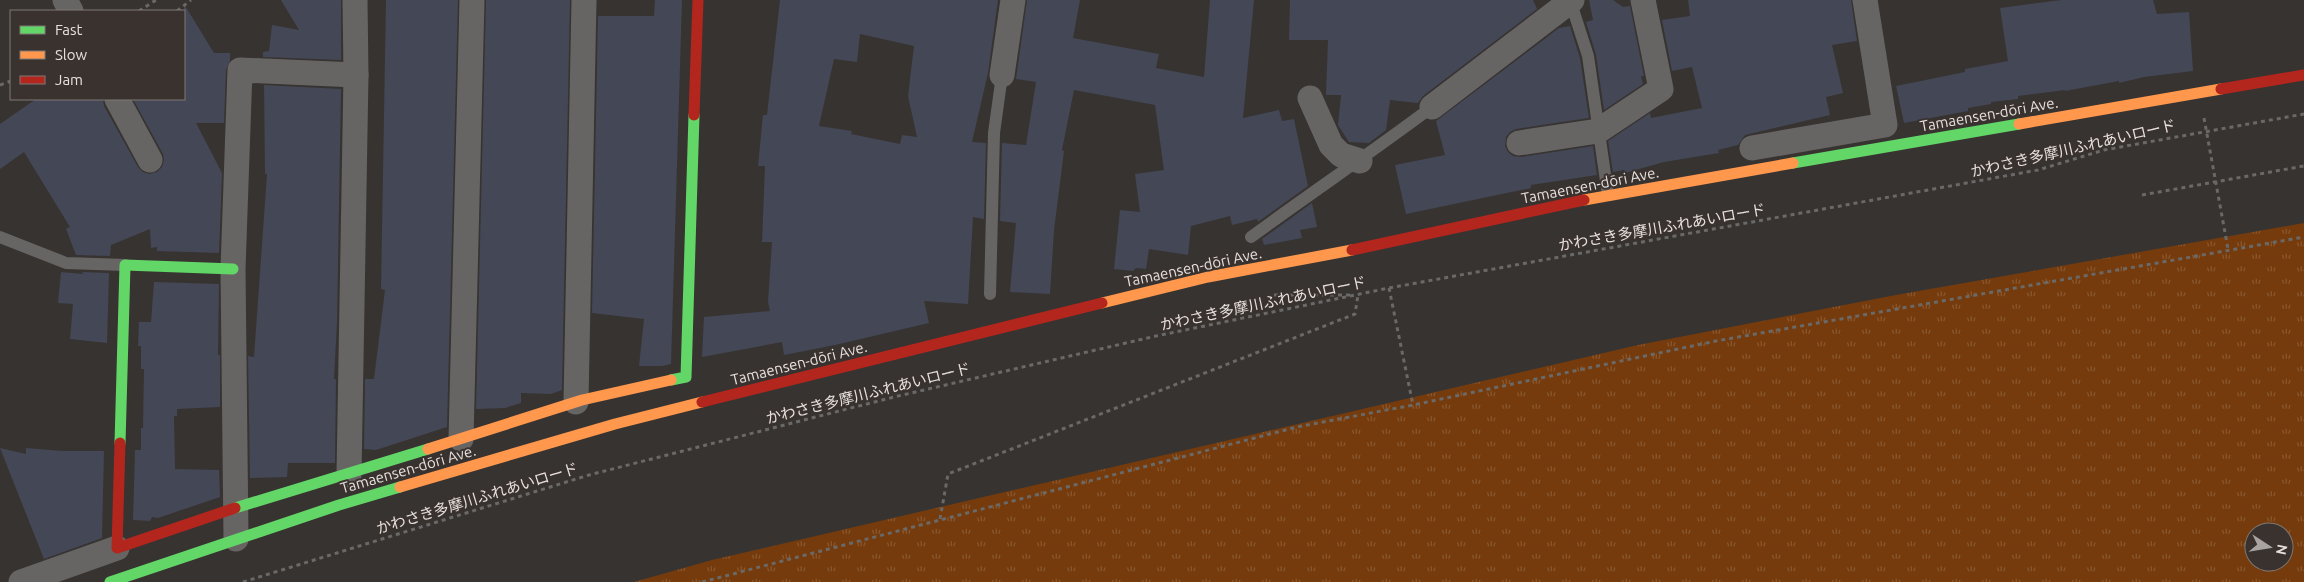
<svg xmlns="http://www.w3.org/2000/svg" width="2304" height="582" viewBox="0 0 2304 582" font-family="Ubuntu,'Noto Sans JP',sans-serif">
<defs>
<pattern id="park-tufts" width="24" height="20" patternUnits="userSpaceOnUse" patternTransform="scale(1.25)"><rect width="24" height="20" fill="#753b0c"/><path d="M3 7l-1-3M5 7V3M7 7l1-3M15 17l-1-3M17 17v-4M19 17l1-3" fill="none" stroke="#89572f"/></pattern>
</defs>
<rect width="100%" height="100%" fill="#373331"/>
<!-- park -->
<path fill="url(#park-tufts)" fill-rule="evenodd" d="M 2304,223 L 2304,582 L 634,582 L 712,560 L 1638,345 L 1896,295 ZM 2254,532 L 2284,532 L 2284,562 L 2254,562 Z"/>
<!-- building -->
<g fill="#444755" fill-rule="evenodd">
<path d="M 281,0 L 341,0 L 341,60 L 263,57 L 263,52 L 269,51 L 272,25 L 299,30 Z"/>
<path d="M 386,0 L 458,0 L 447,427 L 376,450 L 364,449 L 365,379 L 374,379 L 385,290 L 381,289 Z"/>
<path d="M 486,0 L 570,0 L 562,390 L 551,394 L 521,393 L 521,403 L 505,408 L 476,409 Z"/>
<path d="M 655,0 L 682,0 L 671,364 L 662,366 L 639,366 L 644,319 L 592,313 L 598,16 L 654,16 Z"/>
<path d="M 780,0 L 998,0 L 988,73 L 972,142 L 986,143 L 984,219 L 973,217 L 968,304 L 924,301 L 929,323 L 835,345 L 784,355 L 782,342 L 702,357 L 704,317 L 770,311 L 768,302 L 772,242 L 762,242 L 765,166 L 758,166 L 763,115 L 767,115 ZM 860,34 L 914,46 L 908,96 L 917,137 L 902,135 L 900,144 L 851,134 L 852,131 L 819,126 L 834,59 L 857,62 Z"/>
<path d="M 1027,0 L 1080,0 L 1073,38 L 1159,54 L 1156,68 L 1204,77 L 1210,0 L 1254,0 L 1243,118 L 1279,110 L 1282,121 L 1294,119 L 1308,186 L 1258,222 L 1257,219 L 1232,225 L 1230,216 L 1191,226 L 1188,255 L 1149,249 L 1146,269 L 1136,268 L 1133,271 L 1114,269 L 1120,210 L 1140,212 L 1135,174 L 1164,170 L 1155,105 L 1074,90 L 1062,150 L 1064,151 L 1054,230 L 1050,294 L 1010,292 L 1016,223 L 1000,221 L 1002,143 L 1026,145 L 1036,82 L 1016,79 Z"/>
<path d="M 1290,0 L 1533,0 L 1537,9 L 1423,96 L 1418,103 L 1390,100 L 1386,130 L 1369,143 L 1349,142 L 1338,125 L 1341,95 L 1326,95 L 1328,40 L 1289,40 Z"/>
<path d="M 1589,0 L 1613,0 L 1623,7 L 1630,6 L 1644,76 L 1641,76 L 1643,84 L 1604,110 L 1596,55 L 1586,22 L 1593,20 Z"/>
<path d="M 1688,0 L 1851,0 L 1857,41 L 1832,45 L 1843,93 L 1826,97 L 1830,115 L 1745,135 L 1738,145 L 1718,150 L 1719,153 L 1664,162 L 1625,173 L 1624,170 L 1613,172 L 1608,141 L 1650,113 L 1651,118 L 1702,108 L 1692,67 L 1672,71 L 1662,20 L 1690,16 Z"/>
<path d="M 2061,0 L 2153,0 L 2157,14 L 2189,12 L 2193,71 L 2144,77 L 2119,83 L 2119,81 L 2065,91 L 2065,90 L 2018,96 L 2018,99 L 1991,102 L 1991,104 L 1968,108 L 1968,111 L 1904,123 L 1896,86 L 1965,72 L 1965,69 L 2008,61 L 2000,8 Z"/>
<path d="M 184,4 L 214,53 L 230,53 L 230,61 L 226,70 L 224,123 L 196,123 L 222,173 L 219,253 L 157,251 L 157,247 L 151,248 L 150,229 L 111,245 L 110,256 L 76,255 L 66,229 L 70,227 L 24,152 L 0,169 L 0,124 L 36,99 L 103,99 L 104,106 L 138,167 L 143,172 L 149,174 L 157,172 L 162,167 L 164,160 L 163,154 L 133,99 L 184,99 Z"/>
<path d="M 1570,26 L 1580,58 L 1589,118 L 1516,129 L 1510,132 L 1506,137 L 1505,146 L 1508,152 L 1513,156 L 1521,157 L 1593,146 L 1597,175 L 1531,185 L 1531,188 L 1406,214 L 1395,165 L 1445,155 L 1436,121 L 1559,28 Z"/>
<path d="M 264,85 L 341,89 L 337,322 L 334,379 L 336,379 L 335,463 L 288,463 L 287,477 L 250,478 L 248,356 L 254,357 L 267,174 L 265,174 Z"/>
<path d="M 1312,203 L 1317,227 L 1300,230 L 1302,238 L 1264,245 L 1262,239 Z"/>
<path d="M 61,272 L 83,274 L 82,272 L 109,273 L 107,343 L 70,339 L 73,304 L 58,303 Z"/>
<path d="M 154,282 L 219,284 L 218,355 L 220,355 L 220,407 L 177,409 L 177,416 L 174,416 L 175,469 L 219,470 L 220,497 L 158,518 L 152,517 L 150,521 L 133,520 L 135,450 L 141,450 L 141,428 L 143,428 L 144,369 L 141,369 L 141,346 L 138,346 L 139,322 L 151,322 Z"/>
<path d="M 0,448 L 26,454 L 26,448 L 62,451 L 104,451 L 102,538 L 44,559 Z"/>
</g>
<g fill="none" stroke-linecap="round" stroke-linejoin="round">
<!-- path -->
<g stroke="#6a6967" stroke-width="3" stroke-dasharray="4 4" stroke-linecap="butt">
<path d="M 139,11 L 156,0"/>
<path d="M 177,11 L 191,0"/>
<path d="M 0,85 L 11,81"/>
<path d="M 2204,118 L 2228,249"/>
<path d="M 2142,195 L 2304,166"/>
<path d="M 1389,288 L 1413,405"/>
<path d="M 1274,295 L 1350,295"/>
<path d="M 940,519 L 948,474 L 1355,314 L 1358,295 L 1357,295"/>
<path d="M 243,582 L 589,475 L 894,397 L 1156,336 L 1389,288 L 2038,170 L 2104,150 L 2304,114"/>
<path d="M 702,582 L 1297,427 L 1413,405 L 1716,341 L 2304,237"/>
</g>
<!-- lane -->
<g stroke="#676564" stroke-width="12">
<path d="M 1571,3 L 1588,56 L 1608,195"/>
<path d="M 0,237 L 66,263 L 125,265"/>
<path d="M 1251,237 C 1311,193 1372,152 1432,107"/>
<path d="M 990,294 L 994,133 L 1002,75"/>
</g>
<!-- street -->
<g stroke="#676564" stroke-width="25">
<path d="M 65,0 L 71,11"/>
<path d="M 1002,75 L 1013,0"/>
<path d="M 1310,98 L 1331,145 L 1341,155 L 1360,161"/>
<path d="M 117,99 L 150,160"/>
<path d="M 1432,107 L 1572,0"/>
<path d="M 1519,143 L 1598,131 L 1661,89 L 1643,0"/>
<path d="M 1752,148 L 1885,125 L 1865,0"/>
<path d="M 576,402 L 584,0"/>
<path d="M 461,439 L 472,0"/>
<path d="M 349,475 L 356,75 L 355,0"/>
<path d="M 236,539 L 233,269 L 240,70 L 356,75"/>
<path d="M 21,582 L 117,548"/>
</g>
<!-- fast -->
<g stroke="#63d668" stroke-width="11">
<path d="M 1793,163 L 2019,124"/>
<path d="M 671,380 L 686,377 L 694,115"/>
<path d="M 120,443 L 125,265 L 233,269"/>
<path d="M 235,508 L 428,449"/>
<path d="M 110,582 L 339,505 L 400,487"/>
</g>
<!-- slow -->
<g stroke="#ff974d" stroke-width="11">
<path d="M 2019,124 L 2221,89"/>
<path d="M 1584,200 L 1793,163"/>
<path d="M 1102,303 L 1208,277 L 1352,250"/>
<path d="M 428,449 L 582,400 L 671,380"/>
<path d="M 400,487 L 615,424 L 702,402"/>
</g>
<!-- jam -->
<g stroke="#b3261e" stroke-width="11">
<path d="M 2221,89 L 2304,75"/>
<path d="M 694,115 L 698,0"/>
<path d="M 1352,250 L 1584,200"/>
<path d="M 702,402 L 1102,303"/>
<path d="M 120,443 L 117,548 L 235,508"/>
</g>
</g>
<g text-anchor="middle" dominant-baseline="central" stroke-width="4" stroke-linejoin="round" paint-order="stroke">
<!-- street labels -->
<g font-size="15" fill="#e6e1de" stroke="#3a322e">
<text transform="translate(1989 114) rotate(-10)">Tamaensen-dōri Ave.</text>
<text transform="translate(2073 148) rotate(-13)">かわさき多摩川ふれあいロード</text>
<text transform="translate(1590 185) rotate(-11)">Tamaensen-dōri Ave.</text>
<text transform="translate(1662 227) rotate(-10)">かわさき多摩川ふれあいロード</text>
<text transform="translate(1193 267) rotate(-12)">Tamaensen-dōri Ave.</text>
<text transform="translate(1263 303) rotate(-12)">かわさき多摩川ふれあいロード</text>
<text transform="translate(799 363) rotate(-14)">Tamaensen-dōri Ave.</text>
<text transform="translate(868 393) rotate(-14)">かわさき多摩川ふれあいロード</text>
<text transform="translate(408 469) rotate(-16)">Tamaensen-dōri Ave.</text>
<text transform="translate(477 498) rotate(-17)">かわさき多摩川ふれあいロード</text>
</g>
</g>
<!-- legend -->
<rect x="10" y="10" width="175" height="90" fill="#3a322e" stroke="#7f7874"/>
<rect x="20" y="26" width="25" height="8" fill="#63d668" stroke="#7f7874"/>
<text x="55" y="35" font-size="15" fill="#e6e1de">Fast</text>
<rect x="20" y="51" width="25" height="8" fill="#ff974d" stroke="#7f7874"/>
<text x="55" y="60" font-size="15" fill="#e6e1de">Slow</text>
<rect x="20" y="76" width="25" height="8" fill="#b3261e" stroke="#7f7874"/>
<text x="55" y="85" font-size="15" fill="#e6e1de">Jam</text>
<!-- north arrow -->
<g transform="translate(2269 547) rotate(102)"><circle r="24" fill="#3a322e" stroke="#7f7874"/>
<path d="M0-4L9 19L0 12L-9 19Z" fill="#a9a4a1"/>
<text y="-8" font-size="14" font-weight="bold" text-anchor="middle" fill="#e6e1de">N</text>
</g>
</svg>
